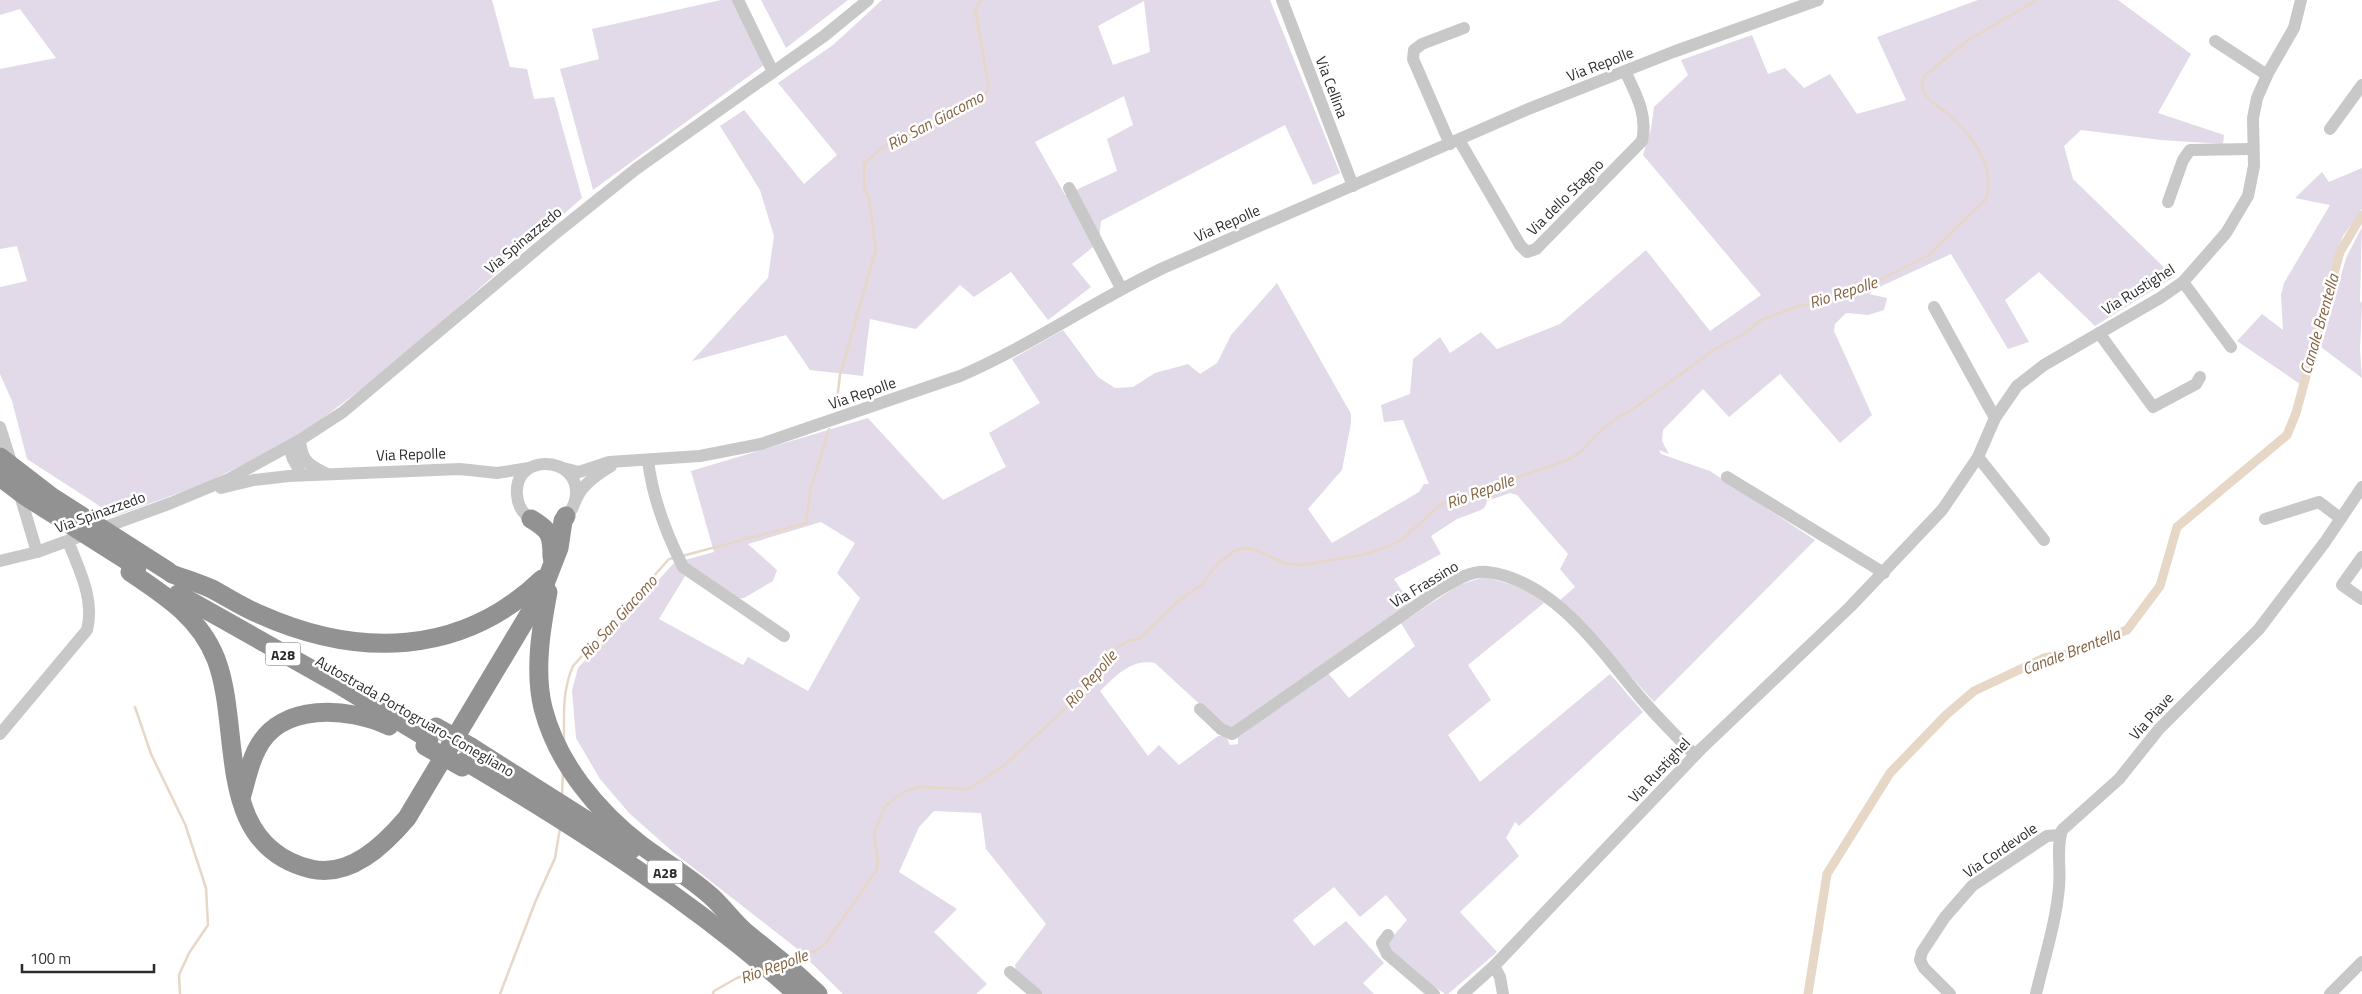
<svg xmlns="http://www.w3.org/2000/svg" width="2362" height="994" viewBox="0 0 2362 994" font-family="'Titillium Web',sans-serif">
<rect width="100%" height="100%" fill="#fff"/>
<!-- green -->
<g fill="#e2dae8" fill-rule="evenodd">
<path d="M 0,0 L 492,0 L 510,67 L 527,69 L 534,99 L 554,97 L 582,198 L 394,364 L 297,438 L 204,484 L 115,516 L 27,459 L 12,401 L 0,374 L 0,287 L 27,281 L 17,246 L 0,249 L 0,69 L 56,58 L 20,9 L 0,15 Z"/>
<path d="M 721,0 L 733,0 L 764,65 L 593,190 L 560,69 L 599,59 L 592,29 Z"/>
<path d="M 761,0 L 848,0 L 786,48 Z"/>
<path d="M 882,0 L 1270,0 L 1340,173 L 1313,185 L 1285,125 L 1101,221 L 1099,242 L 1072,264 L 1091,287 L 1048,320 L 1011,272 L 974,297 L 960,285 L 916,329 L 870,319 L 863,376 L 810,370 L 786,335 L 692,361 L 768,278 L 774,236 L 760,190 L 720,126 L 744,110 L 804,184 L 837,155 L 778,83 L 833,45 ZM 1144,1 L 1150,52 L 1113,65 L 1098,26 ZM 1124,96 L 1133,125 L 1107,139 L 1117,171 L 1065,195 L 1035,142 Z"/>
<path d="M 1978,0 L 2118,0 L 2191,54 L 2158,113 L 2224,135 L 2223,144 L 2161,140 L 2081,130 L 2064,146 L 2073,179 L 2174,277 L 2095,326 L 2039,272 L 2005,300 L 2029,342 L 2008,349 L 1951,254 L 1875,289 L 1869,294 L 1887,298 L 1884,310 L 1868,315 L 1846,313 L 1835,324 L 1834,331 L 1872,415 L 1840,443 L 1780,374 L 1729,417 L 1703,389 L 1663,430 L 1662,441 L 1669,454 L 1659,450 L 1661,454 L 1710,471 L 1815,540 L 1654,702 L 1587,628 L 1559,601 L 1575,587 L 1560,569 L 1568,554 L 1517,495 L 1510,493 L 1487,501 L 1485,507 L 1481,510 L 1457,519 L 1431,536 L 1441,554 L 1394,579 L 1410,603 L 1230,728 L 1220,723 L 1155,663 C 1131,658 1116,676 1100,691 L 1148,756 L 1159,745 L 1179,765 L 1218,736 L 1226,736 L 1230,745 L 1238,744 L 1238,737 L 1328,673 L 1349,698 L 1415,646 L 1401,623 L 1459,585 L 1484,577 L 1531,590 L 1544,603 L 1468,665 L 1491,700 L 1448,735 L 1480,782 L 1610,674 L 1643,712 L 1519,826 L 1515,822 L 1506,838 L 1519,856 L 1460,912 L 1497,952 L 1448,994 L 1445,994 L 1397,960 L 1387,949 L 1388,942 L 1407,920 L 1386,895 L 1360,917 L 1334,887 L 1293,920 L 1314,946 L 1346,921 L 1384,963 L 1363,983 L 1374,994 L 1041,994 L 1016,972 L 1015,965 L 1046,924 L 986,849 L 981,813 L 934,811 L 919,827 L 899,872 L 957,909 L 934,932 L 987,984 L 976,994 L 843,994 L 795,947 L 673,852 L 629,813 L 600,779 L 576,738 L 572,690 L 578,668 L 674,563 L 714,552 L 691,471 L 868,418 L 943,500 L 1006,467 L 989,433 L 1040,403 L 1012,359 L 1063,330 L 1098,377 L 1115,388 L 1133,387 L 1155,373 L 1188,364 L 1200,374 L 1217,363 L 1231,335 L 1277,283 L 1351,414 L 1351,423 L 1342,470 L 1308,509 L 1332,543 L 1419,492 L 1424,484 L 1429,484 L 1403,420 L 1384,422 L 1381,405 L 1410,394 L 1413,359 L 1440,337 L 1450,353 L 1481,332 L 1497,349 L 1560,324 L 1646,250 L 1710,331 L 1761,295 L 1643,155 L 1651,129 L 1654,107 L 1688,75 L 1681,60 L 1752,35 L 1768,74 L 1785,68 L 1804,88 L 1830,74 L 1857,114 L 1906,100 L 1877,37 ZM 821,522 L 855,543 L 837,573 L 860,598 L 808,691 L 748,657 L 743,665 L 659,619 L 690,568 L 735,599 L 744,598 L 773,581 L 777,570 L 748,544 Z"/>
<path d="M 2362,168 L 2362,209 L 2343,236 L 2335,256 L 2300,384 L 2237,341 L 2262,314 L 2283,330 L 2281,295 L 2284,283 L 2330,205 L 2295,198 L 2322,172 L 2329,182 Z"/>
<path d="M 2362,227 L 2360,301 L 2362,303 L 2360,350 L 2362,378 L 2321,347 L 2346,258 Z"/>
</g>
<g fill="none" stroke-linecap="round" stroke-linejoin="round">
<!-- stream -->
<g stroke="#e7d7c7" stroke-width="2.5">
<path d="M 836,408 L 840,375 L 876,249 L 869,199 L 864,186 L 864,163 L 890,142 L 908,136 L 982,99 L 989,88 L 975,9 L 981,0"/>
<path d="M 682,556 L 806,523 L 810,491 L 829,429"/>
<path d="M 135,707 L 151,754 L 185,824 L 206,888 L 208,925 L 189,953 L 179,975 L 180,994"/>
<path d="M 564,742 C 564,716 562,691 573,666 L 669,559 L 674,558"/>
<path d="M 562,795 L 563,773"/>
<path d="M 789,959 L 815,951 L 825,944 L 876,871 L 878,863 L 874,832 L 886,805 L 904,792 L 918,787 L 969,789 L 1002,767 L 1065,709 L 1091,680 L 1112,651 L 1128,641 L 1140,638 L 1177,602 L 1204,583 L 1209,574 L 1220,562 L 1234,551 L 1244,548 L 1256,550 L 1284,563 L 1300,565 L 1362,555 L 1389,546 L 1403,539 L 1441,504 L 1565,461 L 1581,452 L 1597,434 L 1614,420 L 1633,409 L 1715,349 L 1744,334 L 1761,320 L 1793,308 L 1861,289 L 1928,256 L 1986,199 C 1997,165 1968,130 1943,110 C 1936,104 1927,100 1923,91 C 1921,86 1922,82 1924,76 L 1968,40 L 2037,0"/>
<path d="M 500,994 L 536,900 L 555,858 L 560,828"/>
<path d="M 713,994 L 714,991 L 737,978 L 758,970"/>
</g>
<!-- canal -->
<path stroke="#e7d7c7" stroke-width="9" d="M 1808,994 L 1827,874 L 1890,773 L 1946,715 L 1974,691 L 2044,658 L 2066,654 L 2127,630 L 2160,586 L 2177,527 L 2287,435 L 2296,413 L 2340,252 L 2362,215"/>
<!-- minor -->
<g stroke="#c8c8c8" stroke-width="12">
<path d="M 738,0 L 773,72"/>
<path d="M 1282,0 L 1353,186"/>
<path d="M 2215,41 L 2267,75"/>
<path d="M 2330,129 L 2362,85"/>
<path d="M 1459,140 L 1520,245 L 1527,252 L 1536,249 L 1642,141 C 1648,115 1636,94 1625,71"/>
<path d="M 1450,144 L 1413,59 L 1414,50 L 1422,44 L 1464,28"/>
<path d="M 1069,188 L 1121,288"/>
<path d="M 2168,202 L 2183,160 L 2190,150 L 2252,149"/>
<path d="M 2183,282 L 2231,347"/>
<path d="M 1934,307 L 1995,418"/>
<path d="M 2099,333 L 2153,407 L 2196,384 L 2200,377"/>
<path d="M 0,427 L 12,465"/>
<path d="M 300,440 C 302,461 308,465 327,474"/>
<path d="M 289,447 L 293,459 L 302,475"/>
<path d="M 1978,457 L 2044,540"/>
<path d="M 648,460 C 652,496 667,535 683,567 L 784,636"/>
<path d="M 563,468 L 579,472 L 609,462 L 700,456 L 761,444 L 960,376 C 1030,346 1094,301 1163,268 L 1526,110 L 1673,52 L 1818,0"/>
<path d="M 1727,477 L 1884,573"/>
<path d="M 221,488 L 254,480 L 289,476 L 460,469 L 497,473 L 529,468"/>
<path d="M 19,492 L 37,552"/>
<path d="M 2265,519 L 2319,502 L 2340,518"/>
<path d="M 561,520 C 574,512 574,499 583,488 C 590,479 601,472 611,466"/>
<path d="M 537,521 C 525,517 518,508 517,495 C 513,447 595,457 572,509"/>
<path d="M 2362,557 L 2342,585 L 2362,599"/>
<path d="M 0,561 L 37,552 L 171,503 L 229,479 L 300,440 L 343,412 L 556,233 L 636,169 L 824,36 L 868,0"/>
<path d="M 1200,709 L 1221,729 L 1232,734 L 1434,593 C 1450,584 1468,570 1487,572 C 1554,580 1600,650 1640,697 C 1657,717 1676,736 1695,755"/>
<path d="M 0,734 L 87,630 C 95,599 79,570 68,541"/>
<path d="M 1388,935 L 1382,943 L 1387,954 L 1434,994"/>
<path d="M 1494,966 L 1500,977 L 1503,994"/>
<path d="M 1010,972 L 1036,994"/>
<path d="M 1463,994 L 1494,966 L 1701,749 L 1850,607 L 1942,510 L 1978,457 L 1995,418 L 2017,386 L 2044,365 L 2160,298 L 2183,282 L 2226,233 L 2248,196 L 2254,166 L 2253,118 L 2257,98 L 2268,73 L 2294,28 L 2301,0"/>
<path d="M 1950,994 L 1924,968 L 1920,960 L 1922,952 L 1945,917 L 1972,886 L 2047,836 L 2060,835"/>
<path d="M 2036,994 C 2044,959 2056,923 2059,887 C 2061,868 2056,848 2062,830 L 2119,779 L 2159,729 L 2259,629 L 2325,542 L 2362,487"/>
<path d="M 2330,994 L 2362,962"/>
</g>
<!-- highway -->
<g stroke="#929292" stroke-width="19">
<path d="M 531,519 C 550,530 552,535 552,557"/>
<path d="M 130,572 C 166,596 200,618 216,659 C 243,729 212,845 311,869 C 350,878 384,845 407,818 L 541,594 L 559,548 L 563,521 L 566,516"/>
<path d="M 172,574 C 185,579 199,583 212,589 C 227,597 242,607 259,614 C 357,658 461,657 542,579"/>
<path d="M 548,592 C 541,629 534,671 543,708 C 557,763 597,811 641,845 C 665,863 693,879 714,899 C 724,909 733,920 743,930"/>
<path d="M 178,594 L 343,687 L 429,739"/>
<path d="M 471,747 L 632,849"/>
<path d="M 465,761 C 581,830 697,904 797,994"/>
<path d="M 241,798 C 246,782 249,764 257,749 C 280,702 349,707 389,726"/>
<path d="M 733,922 L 791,969 L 818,994"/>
</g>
<!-- highway-bridge -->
<g stroke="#929292" stroke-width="19">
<path d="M 0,457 L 52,497 L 168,571"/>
<path d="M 0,477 L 25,496 L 137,567"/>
<path d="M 436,727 L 471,747"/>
<path d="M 425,746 L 462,767"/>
</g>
</g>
<g text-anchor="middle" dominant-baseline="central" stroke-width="5" stroke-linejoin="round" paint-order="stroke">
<!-- shield labels -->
<g fill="#fff" stroke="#6b6b6b" stroke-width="1">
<rect x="265.5" y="642.5" width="35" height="23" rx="4"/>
<rect x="647.5" y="860.5" width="35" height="23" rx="4"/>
</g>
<g font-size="14" font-weight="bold" fill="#2b2b2b">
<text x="283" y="654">A28</text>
<text x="665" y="872">A28</text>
</g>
<!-- street labels -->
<g font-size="15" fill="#2b2b2b" stroke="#fff">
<text transform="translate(1600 64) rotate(-21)">Via Repolle</text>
<text transform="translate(1332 87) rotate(69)">Via Cellina</text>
<text transform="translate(1565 197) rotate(-45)">Via dello Stagno</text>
<text transform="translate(1227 223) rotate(-24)">Via Repolle</text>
<text transform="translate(523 240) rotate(-40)">Via Spinazzedo</text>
<text transform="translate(2138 289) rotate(-32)">Via Rustighel</text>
<text transform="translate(862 393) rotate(-19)">Via Repolle</text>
<text transform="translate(411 454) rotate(-2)">Via Repolle</text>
<text transform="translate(100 512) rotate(-20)">Via Spinazzedo</text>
<text transform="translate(1424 584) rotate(-31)">Via Frassino</text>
<text transform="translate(415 716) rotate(30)">Autostrada Portogruaro-Conegliano</text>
<text transform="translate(2151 716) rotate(-48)">Via Piave</text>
<text transform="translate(1659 770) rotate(-47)">Via Rustighel</text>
<text transform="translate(2000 850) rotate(-34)">Via Cordevole</text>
</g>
<!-- water labels -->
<g font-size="16" font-style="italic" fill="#856342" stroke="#fff">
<text transform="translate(935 120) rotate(-28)">Rio San Giacomo</text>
<text transform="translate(1843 292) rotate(-18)">Rio Repolle</text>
<text transform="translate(2319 324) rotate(-74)">Canale Brentella</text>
<text transform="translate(1480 491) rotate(-20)">Rio Repolle</text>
<text transform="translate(618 617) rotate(-48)">Rio San Giacomo</text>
<text transform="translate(2071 651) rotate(-21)">Canale Brentella</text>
<text transform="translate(1090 679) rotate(-49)">Rio Repolle</text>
<text transform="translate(774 966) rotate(-20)">Rio Repolle</text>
</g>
</g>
<!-- scale -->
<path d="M22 964v8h132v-8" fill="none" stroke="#2b2b2b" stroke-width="2.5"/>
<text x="30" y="964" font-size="15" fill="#2b2b2b" stroke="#ffffff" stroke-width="4" paint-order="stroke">100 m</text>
</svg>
